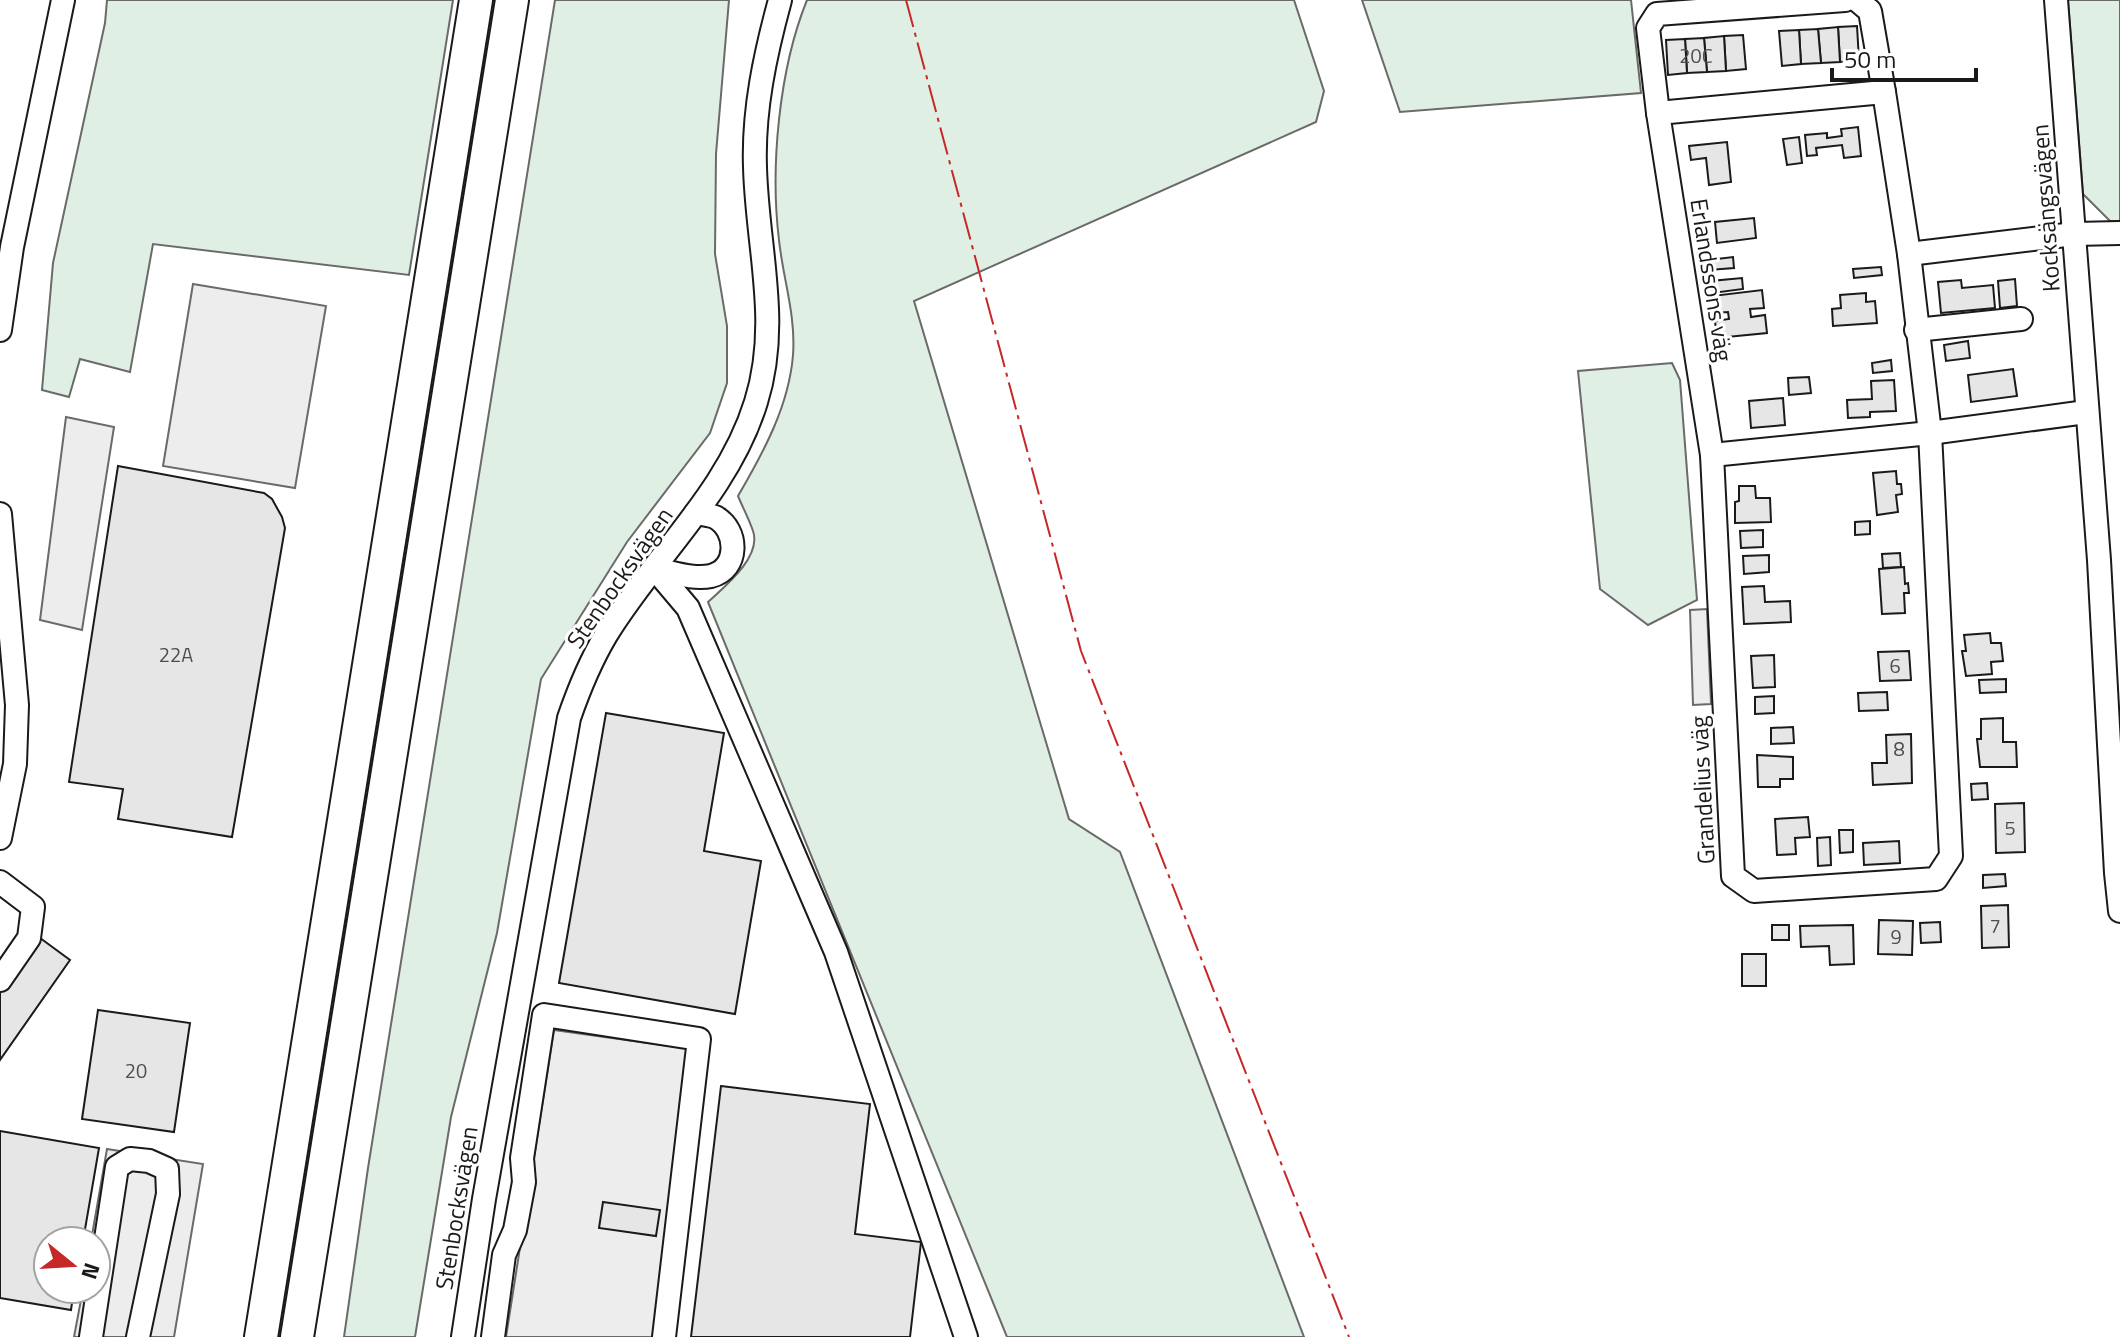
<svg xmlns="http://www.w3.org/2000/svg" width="2120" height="1337" viewBox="0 0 2120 1337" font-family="'Titillium Web',sans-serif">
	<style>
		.green { fill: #e0efe3; stroke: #6a6a6a; stroke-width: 2 }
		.parking { fill: #ededed; stroke: #6a6a6a; stroke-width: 2 }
		.building { fill: #e6e6e6; stroke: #1a1a1a; stroke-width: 2 }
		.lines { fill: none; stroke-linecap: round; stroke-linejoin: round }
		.minor-casing { stroke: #1a1a1a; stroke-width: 26 }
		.highway-casing { stroke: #1a1a1a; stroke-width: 36 }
		.minor { stroke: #fff; stroke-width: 22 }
		.highway { stroke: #fff; stroke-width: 32 }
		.power { stroke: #c62828; stroke-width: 2; stroke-dasharray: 28 6 4 6; stroke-linecap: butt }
		.labels { text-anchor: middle; stroke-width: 6; stroke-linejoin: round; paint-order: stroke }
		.number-label { font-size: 20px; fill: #4d4d4d }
		.street-label { font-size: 24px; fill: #1a1a1a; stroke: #fff }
	</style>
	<rect width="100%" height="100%" fill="#fff"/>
	<!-- green -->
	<g class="green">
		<path d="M107,0H453L409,275L153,244L130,372L80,359L69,397L42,390L53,263L105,23Z"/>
		<path d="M555,0H729L716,154L715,254L727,326V383L710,433L627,542L541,679L497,933L451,1117L415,1337H344L368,1168Z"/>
		<path d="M807,0H1294L1324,91L1316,122L914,301L1069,819L1120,852L1304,1337H1007L708,602C724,587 762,557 753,531C749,519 743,508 738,496C763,453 789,406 793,355C796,315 783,279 779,240C770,167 779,69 807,0Z"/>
		<path d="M1362,0H1631L1641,93L1400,112Z"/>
		<path d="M2068,0H2120V221H2110L2083,194Z"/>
		<path d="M1672,363L1680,380L1697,600L1648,625L1600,589L1578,371Z"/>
	</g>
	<!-- parking -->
	<g class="parking">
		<path d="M193,284L326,306L295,488L163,466Z"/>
		<path d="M66,417L114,427L82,630L40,620Z"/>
		<path d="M1707,609L1711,704L1693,705L1690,610Z"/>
		<path d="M554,1030L691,1049L657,1337H506Z"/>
		<path d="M107,1149L203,1164L174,1337H74L83,1289H96V1241H91Z"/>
	</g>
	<!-- building -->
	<g class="building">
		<path d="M1857,26L1859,60L1840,62L1838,27Z"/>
		<path d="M1838,27L1840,62L1821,63L1818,29Z"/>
		<path d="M1818,29L1821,63L1801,64L1799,30Z"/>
		<path d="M1799,30L1801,64L1782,66L1779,31Z"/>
		<path d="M1743,35L1746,69L1726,71L1724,36Z"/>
		<path d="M1724,36L1726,71L1707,72L1704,38Z"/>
		<path d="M1704,38L1707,72L1687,73L1685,39Z"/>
		<path d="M1685,39L1687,73L1668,75L1666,40Z"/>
		<path d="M1858,127L1861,156L1844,158L1842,145L1816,148L1817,155L1807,156L1805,135L1827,133V138L1842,136L1841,129Z"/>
		<path d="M1799,137L1802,163L1787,165L1783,139Z"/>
		<path d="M1727,142L1731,182L1709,185L1706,158L1691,160L1689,146Z"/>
		<path d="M1754,218L1756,238L1717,243L1715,222Z"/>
		<path d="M1733,257L1734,268L1709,270V260Z"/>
		<path d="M1881,267L1882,275L1854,278L1853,269Z"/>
		<path d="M1742,278L1743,289L1713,293L1711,281Z"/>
		<path d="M2015,279L2017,306L2000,308L1998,281Z"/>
		<path d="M1961,280L1962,288L1993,285L1995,308L1941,313L1938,282Z"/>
		<path d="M1762,290L1764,308L1750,309L1751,317L1765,315L1767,333L1717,338L1715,321L1729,319L1728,312L1714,313L1712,296Z"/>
		<path d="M1866,293V302L1875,301L1877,323L1833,326L1832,309L1841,308L1840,295Z"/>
		<path d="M1968,341L1970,358L1946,361L1944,345Z"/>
		<path d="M1891,360L1892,371L1873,373L1872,363Z"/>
		<path d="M2013,369L2017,396L1971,402L1968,375Z"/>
		<path d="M1809,377L1811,393L1789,395L1788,378Z"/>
		<path d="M1894,380L1896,411L1870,412V417L1848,418L1847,400L1872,399L1871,381Z"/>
		<path d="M1783,398L1785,425L1751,428L1749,401Z"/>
		<path d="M118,466L264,493L272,499L282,517L285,528L232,837L118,819L123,789L69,782Z"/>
		<path d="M1896,471L1897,484H1901L1902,494L1896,495L1898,512L1877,515L1873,473Z"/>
		<path d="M1739,486H1755L1756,498H1770L1771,522L1735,523V502L1739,501Z"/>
		<path d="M1870,521V534L1855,535V522Z"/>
		<path d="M1763,530V547L1741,548L1740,531Z"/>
		<path d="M1900,553L1901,567L1883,568L1882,554Z"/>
		<path d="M1769,555V572L1744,574L1743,556Z"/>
		<path d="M1904,567L1905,584L1908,583L1909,593H1904L1905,613L1882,614L1879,569Z"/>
		<path d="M1764,586L1765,602L1790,601L1791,622L1744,624L1742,587Z"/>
		<path d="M1990,633L1991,643H2001L2003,661L1991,662L1992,674L1966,676L1962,651H1966L1964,635Z"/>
		<path d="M1909,651L1911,680L1880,681L1878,652Z"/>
		<path d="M1774,655L1775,687L1753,688L1751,656Z"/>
		<path d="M2006,679V692L1980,693L1979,680Z"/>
		<path d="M1887,692L1888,710L1859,711L1858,693Z"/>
		<path d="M1774,696V713L1755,714V697Z"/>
		<path d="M606,713L724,733L704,851L761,861L735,1014L559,983Z"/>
		<path d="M2003,718V742H2016L2017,767H1980L1977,739H1981V719Z"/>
		<path d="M1793,727L1794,743L1771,744V728Z"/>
		<path d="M1911,734L1912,783L1873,785L1872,763H1887L1886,735Z"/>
		<path d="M1757,755L1793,757V779H1780V787H1758Z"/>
		<path d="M1987,783L1988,799L1972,800L1971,784Z"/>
		<path d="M2024,803L2025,852L1996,853L1995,804Z"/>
		<path d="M1808,817L1810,837L1795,838L1796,854L1777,855L1775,819Z"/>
		<path d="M1839,830H1853V852L1840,853Z"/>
		<path d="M1830,837L1831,865L1818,866L1817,838Z"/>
		<path d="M1899,841L1900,863L1864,865L1863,843Z"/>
		<path d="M2005,874L2006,886L1983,888V875Z"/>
		<path d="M2008,905L2009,947L1982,948L1981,906Z"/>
		<path d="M1879,920L1913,921L1912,955L1878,954Z"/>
		<path d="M1940,922L1941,942L1921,943L1920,923Z"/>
		<rect x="1772" y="925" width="17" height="15"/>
		<path d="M1853,925L1854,964L1830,965L1829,946L1801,947L1800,926Z"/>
		<path d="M36,935L70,960L0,1060V986Z"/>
		<rect x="1742" y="954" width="24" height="32"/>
		<path d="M98,1010L190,1023L174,1132L82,1119Z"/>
		<path d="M721,1086L870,1104L855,1234L921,1242L910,1337H691Z"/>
		<path d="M0,1131L99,1148L83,1241H48V1289H74L71,1310L0,1298Z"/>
		<path d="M603,1202L660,1210L656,1236L599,1228Z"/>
	</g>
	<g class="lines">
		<defs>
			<g id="minor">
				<path d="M1857,0L1870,11L1884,92"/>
				<path d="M2056,0L2099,560L2116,873L2120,911"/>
				<path d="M1884,92L1909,254L1930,433L1951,856L1936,879L1754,891L1733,876L1712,455L1658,113Z"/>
				<path d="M1658,113L1648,28L1657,14L1845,0"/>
				<path d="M1909,254L2074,234L2120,233"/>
				<path d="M0,330L12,247L63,0"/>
				<path d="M1916,330L2021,319"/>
				<path d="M1712,455L1930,433L2086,412"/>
				<path d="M0,514L17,705L15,764L0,838"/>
				<path d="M655,569L688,608L836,952L966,1337"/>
				<path d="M655,569C672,572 693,580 711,576C739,569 739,530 715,517C710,515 702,514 696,513"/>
				<path d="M0,882L33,907L29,938L0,980"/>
				<path d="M91,1337L117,1167L130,1159L149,1161L167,1169L168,1194L138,1337"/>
				<path d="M463,1337L484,1199L569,718C579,689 590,662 606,635C654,556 728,493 756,402C781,322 757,248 755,167C753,111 765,55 780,0"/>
				<path d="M493,1337L504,1255L515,1230L524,1182L522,1158L544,1015L699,1039L664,1337"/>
			</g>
			<g id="highway">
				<path d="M261,1337L476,0"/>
				<path d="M297,1337L512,0"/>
			</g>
		</defs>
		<!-- minor casing -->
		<use href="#minor" class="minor-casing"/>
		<!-- highway casing -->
		<use href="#highway" class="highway-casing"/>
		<!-- minor -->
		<use href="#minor" class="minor"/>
		<!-- highway -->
		<use href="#highway" class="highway"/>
		<!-- power -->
		<path class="power" d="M906,0L1081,651L1349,1337"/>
	</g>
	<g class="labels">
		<!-- number labels -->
		<g class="number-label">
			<text x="1696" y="63">20C</text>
			<text x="176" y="662">22A</text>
			<text x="1895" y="673">6</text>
			<text x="1899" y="756">8</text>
			<text x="2010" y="835">5</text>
			<text x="1995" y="933">7</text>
			<text x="1896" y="944">9</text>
			<text x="136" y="1078">20</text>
		</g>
		<!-- street labels -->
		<g class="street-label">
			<text transform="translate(2046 208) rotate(-94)" y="8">Kocksängsvägen</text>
			<text transform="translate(1711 280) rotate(81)" y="8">Erlandssons väg</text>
			<text transform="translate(620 578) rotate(-55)" y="8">Stenbocksvägen</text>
			<text transform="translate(1703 790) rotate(-93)" y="8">Grandelius väg</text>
			<text transform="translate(457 1208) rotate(-81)" y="8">Stenbocksvägen</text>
		</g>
	</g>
	<!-- north arrow -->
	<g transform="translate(72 1265) rotate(108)"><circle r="38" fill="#ffffff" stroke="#a3a3a3" stroke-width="2"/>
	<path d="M0-6L14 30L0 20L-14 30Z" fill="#c62828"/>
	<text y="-12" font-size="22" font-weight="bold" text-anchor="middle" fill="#1a1a1a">N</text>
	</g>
	<!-- scale -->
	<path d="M1832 68v12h144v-12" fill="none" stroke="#1a1a1a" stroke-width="4"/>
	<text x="1844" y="68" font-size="24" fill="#1a1a1a" stroke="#ffffff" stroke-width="6" paint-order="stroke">50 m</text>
</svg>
